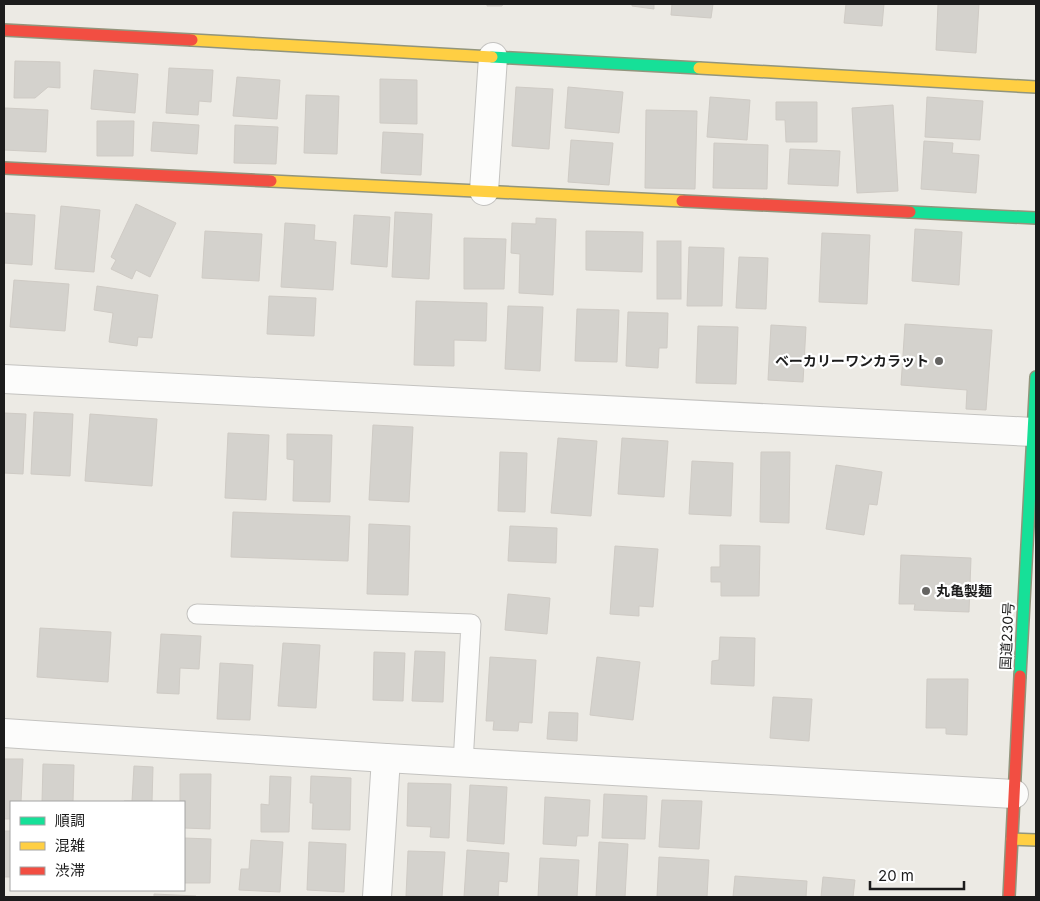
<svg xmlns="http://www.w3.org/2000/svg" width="1040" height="901" viewBox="0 0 1040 901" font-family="Inter,'Noto Sans JP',sans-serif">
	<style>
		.building { fill: #d4d2cd; stroke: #cfcbc5 }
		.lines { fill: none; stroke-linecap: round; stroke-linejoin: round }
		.lane-casing { stroke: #c4c3c0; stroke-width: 21 }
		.street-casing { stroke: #c4c3c0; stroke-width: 30 }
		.fast-casing { stroke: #92957c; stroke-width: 14 }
		.slow-casing { stroke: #92957c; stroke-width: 14 }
		.jam-casing { stroke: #92957c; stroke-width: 14 }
		.lane { stroke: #fcfcfb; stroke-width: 19 }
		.street { stroke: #fcfcfb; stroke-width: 28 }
		.fast { stroke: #16e098; stroke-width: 11 }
		.slow { stroke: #ffcf43; stroke-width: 11 }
		.jam { stroke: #f24e42; stroke-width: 11 }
		.poi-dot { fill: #656462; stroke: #fff; stroke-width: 2 }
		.labels { text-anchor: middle; stroke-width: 4.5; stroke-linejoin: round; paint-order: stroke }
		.poi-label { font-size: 14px; font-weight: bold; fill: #1c1c1c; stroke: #fff; text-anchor: end }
		.street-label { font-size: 14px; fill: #1c1c1c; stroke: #fff }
	</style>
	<rect width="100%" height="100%" fill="#eceae4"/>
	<!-- building -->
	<g class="building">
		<path d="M487,4H503L502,6H487Z"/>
		<path d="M632,4H654V9L632,6Z"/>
		<path d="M672,4H713L711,18L671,15Z"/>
		<path d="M846,4H884L882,26L844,23Z"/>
		<path d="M938,4H979L976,53L936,50Z"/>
		<path d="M15,61L60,62V88L48,87L35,98H14Z"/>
		<path d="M169,68L213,70L211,102L199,101L198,115L166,113Z"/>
		<path d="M94,70L138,74L135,113L91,109Z"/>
		<path d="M237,77L280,80L277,119L233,116Z"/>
		<path d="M380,79L417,80V124L380,123Z"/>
		<path d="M516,87L553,89L549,149L512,146Z"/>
		<path d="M568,87L623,92L619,133L565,128Z"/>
		<path d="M306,95L339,96L337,154L304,153Z"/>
		<path d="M710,97L750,100L747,140L707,137Z"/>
		<path d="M927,97L983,101L980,140L925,137Z"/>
		<path d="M776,102H817V142H786L785,120H776Z"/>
		<path d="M893,105L898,191L857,193L852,108Z"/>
		<path d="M5,108L48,110L46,152L4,150Z"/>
		<path d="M646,110L697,111L695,189L645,188Z"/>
		<path d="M97,121H134L133,156H97Z"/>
		<path d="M153,122L199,125L197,154L151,151Z"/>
		<path d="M235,125L278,127L276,164L234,163Z"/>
		<path d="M383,132L423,134L421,175L381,173Z"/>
		<path d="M571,140L613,143L609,185L568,182Z"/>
		<path d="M924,141L953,143L952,153L979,155L976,193L921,189Z"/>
		<path d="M714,143L768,145L767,189L713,188Z"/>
		<path d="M790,149L840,151L838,186L788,184Z"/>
		<path d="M136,204L176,223L150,277L136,270L132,279L111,269L116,260L111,257Z"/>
		<path d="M61,206L100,210L94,272L55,269Z"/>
		<path d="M395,212L432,214L429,279L392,277Z"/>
		<path d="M4,213L35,215L32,265L4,263Z"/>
		<path d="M354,215L390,217L387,267L351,264Z"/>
		<path d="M536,218L556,219L553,295L519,293L520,254L511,253L512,223L536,224Z"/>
		<path d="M285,223L315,225L314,240L336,242L333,290L281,287Z"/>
		<path d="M915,229L962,232L959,285L912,281Z"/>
		<path d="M205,231L262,234L259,281L202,278Z"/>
		<path d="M586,231L643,232L642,272L586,270Z"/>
		<path d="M822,233L870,235L867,304L819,302Z"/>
		<path d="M464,238L506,239L504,289H464Z"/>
		<rect x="657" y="241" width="24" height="58"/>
		<path d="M689,247L724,248L722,306H687Z"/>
		<path d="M739,257L768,258L766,309L736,308Z"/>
		<path d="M14,280L69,284L65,331L10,327Z"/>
		<path d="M97,286L158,295L152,338L138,337L137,346L109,342L113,313L94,310Z"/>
		<path d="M269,296L316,298L314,336L267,334Z"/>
		<path d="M416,301L487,303L486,341L454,340V366L414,365Z"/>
		<path d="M508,306L543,307L540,371L505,369Z"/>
		<path d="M577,309L619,310L617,362L575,361Z"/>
		<path d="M628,312L668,313L667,348H659L658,368L626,366Z"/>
		<path d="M905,324L992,330L986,410L966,409L967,390L901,385Z"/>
		<path d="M771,325L806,327L803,382L768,380Z"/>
		<path d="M698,326L738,327L736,384L696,383Z"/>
		<path d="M34,412L73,414L70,476L31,474Z"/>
		<path d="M4,413L26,414L23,474L4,473Z"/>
		<path d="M90,414L157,419L152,486L85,481Z"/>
		<path d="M373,425L413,427L409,502L369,500Z"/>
		<path d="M228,433L269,435L266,500L225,498Z"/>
		<path d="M287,434L332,435L330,502L293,501L294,460L287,459Z"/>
		<path d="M558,438L597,441L591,516L551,513Z"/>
		<path d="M622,438L668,441L664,497L618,494Z"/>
		<path d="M500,452L527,453L525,512L498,511Z"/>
		<path d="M761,452H790L789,523L760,522Z"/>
		<path d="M692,461L733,463L731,516L689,514Z"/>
		<path d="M836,465L882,472L877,505L869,504L864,535L826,529Z"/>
		<path d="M233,512L350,516L348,561L231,557Z"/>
		<path d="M369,524L410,526L408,595L367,594Z"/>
		<path d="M510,526L557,528L556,563L508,561Z"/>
		<path d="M720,545L760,546L759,596H721V582H711V567H720Z"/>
		<path d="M615,546L658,549L653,607L639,606V616L610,614Z"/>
		<path d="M901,555L971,558L969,612L914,610L915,604H899Z"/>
		<path d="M508,594L550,598L547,634L505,630Z"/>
		<path d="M40,628L111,632L108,682L37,677Z"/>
		<path d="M161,634L201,636L199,669L180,668L179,694L157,693Z"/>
		<path d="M720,637L755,638L754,686L711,684L712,661L719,660Z"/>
		<path d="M283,643L320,645L316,708L278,706Z"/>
		<path d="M415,651L445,652L443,702L412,701Z"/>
		<path d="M374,652L405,653L403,701L373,700Z"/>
		<path d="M490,657L536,660L532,723L519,722L518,731L493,730L494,721H486Z"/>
		<path d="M597,657L640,662L633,720L590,715Z"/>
		<path d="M220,663L253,665L250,720L217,719Z"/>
		<path d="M927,679H968L967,735L946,734V728H926Z"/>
		<path d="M773,697L812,699L809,741L770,738Z"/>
		<path d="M549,712L578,713L577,741L547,739Z"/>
		<path d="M4,759H23L21,802H11V819H4Z"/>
		<path d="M43,764L74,765L73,802H42Z"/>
		<path d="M134,766L153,767L152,802H124V801H132Z"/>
		<path d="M180,774H211L210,829L184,828V802H180Z"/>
		<path d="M270,776L291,777L289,832H261V804L269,805Z"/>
		<path d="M311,776L351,778L350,830L312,829L313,803H310Z"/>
		<path d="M408,783L451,784L449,838L430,837L431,827L407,826Z"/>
		<path d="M470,785L507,787L504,844L467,841Z"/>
		<path d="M604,794L647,796L645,839L602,838Z"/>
		<path d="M545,797L590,800L588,836H577L576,846L543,844Z"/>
		<path d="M662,800L702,801L699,849L659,847Z"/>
		<rect x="4" y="831" width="7" height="46"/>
		<path d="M184,838L211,839L210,883H184Z"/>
		<path d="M251,840L283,842L280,892L239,890L241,869H249Z"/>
		<path d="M309,842L346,844L344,892L307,890Z"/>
		<path d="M599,842L628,844L625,897H596Z"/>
		<path d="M467,850L509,853L507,882L499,881L498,897H464Z"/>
		<path d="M408,851L445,852L442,897L406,896Z"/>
		<path d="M659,857L709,860L707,897H657Z"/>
		<path d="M540,858L579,860L577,897H538Z"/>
		<path d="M735,876L807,881L806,897H733Z"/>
		<path d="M823,877L855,880L853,897H821Z"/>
		<path d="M154,894L196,896V897H154Z"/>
	</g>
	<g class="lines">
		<defs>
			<path id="lane" d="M197,614L471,624L463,763"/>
			<g id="street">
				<path d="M484,191L493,57"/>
				<path d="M4,379L1033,432"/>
				<path d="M4,733L386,758L1014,794"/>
				<path d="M377,897L386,758"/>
			</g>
			<g id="fast">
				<path d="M492,57L699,68"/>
				<path d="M910,212L1036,218"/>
				<path d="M1020,676L1036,377"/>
			</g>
			<g id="slow">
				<path d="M192,40L492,57"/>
				<path d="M699,68L1036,87"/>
				<path d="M271,181L682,201"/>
				<path d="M1012,839L1036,840"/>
			</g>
			<g id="jam">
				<path d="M4,30L192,40"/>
				<path d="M4,168L271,181"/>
				<path d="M682,201L910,212"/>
				<path d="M1009,897L1020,676"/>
			</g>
		</defs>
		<!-- lane casing -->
		<use href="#lane" class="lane-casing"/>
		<!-- street casing -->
		<use href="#street" class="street-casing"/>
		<!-- fast casing -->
		<use href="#fast" class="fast-casing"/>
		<!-- slow casing -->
		<use href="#slow" class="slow-casing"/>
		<!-- jam casing -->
		<use href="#jam" class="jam-casing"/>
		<!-- lane -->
		<use href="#lane" class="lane"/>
		<!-- street -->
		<use href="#street" class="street"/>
		<!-- fast -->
		<use href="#fast" class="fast"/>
		<!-- slow -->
		<use href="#slow" class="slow"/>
		<!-- jam -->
		<use href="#jam" class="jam"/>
	</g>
	<!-- markers -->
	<g class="poi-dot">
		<circle cx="939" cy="361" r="5"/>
		<circle cx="926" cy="591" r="5"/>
	</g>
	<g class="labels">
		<!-- poi labels -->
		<g class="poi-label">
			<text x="929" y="366">ベーカリーワンカラット</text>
			<text x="936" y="596" text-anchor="start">丸亀製麺</text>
		</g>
		<!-- street labels -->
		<g class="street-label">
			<text transform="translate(1007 636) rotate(-87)" y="5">国道230号</text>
		</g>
	</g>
	<!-- border -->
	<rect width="1040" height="901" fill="none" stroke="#1c1c1c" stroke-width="10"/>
	<!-- legend -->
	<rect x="10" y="801" width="175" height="90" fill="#ffffff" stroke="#a4a4a4"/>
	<rect x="20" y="817" width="25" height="8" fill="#16e098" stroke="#a4a4a4"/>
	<text x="55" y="826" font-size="15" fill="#1c1c1c">順調</text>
	<rect x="20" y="842" width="25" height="8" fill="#ffcf43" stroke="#a4a4a4"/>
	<text x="55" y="851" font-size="15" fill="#1c1c1c">混雑</text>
	<rect x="20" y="867" width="25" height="8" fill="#f24e42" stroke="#a4a4a4"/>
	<text x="55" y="876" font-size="15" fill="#1c1c1c">渋滞</text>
	<!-- scale -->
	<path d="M870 881v8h94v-8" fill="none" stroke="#1c1c1c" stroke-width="2.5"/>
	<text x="878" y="881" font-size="15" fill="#1c1c1c" stroke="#ffffff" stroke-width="4" paint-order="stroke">20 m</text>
</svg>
